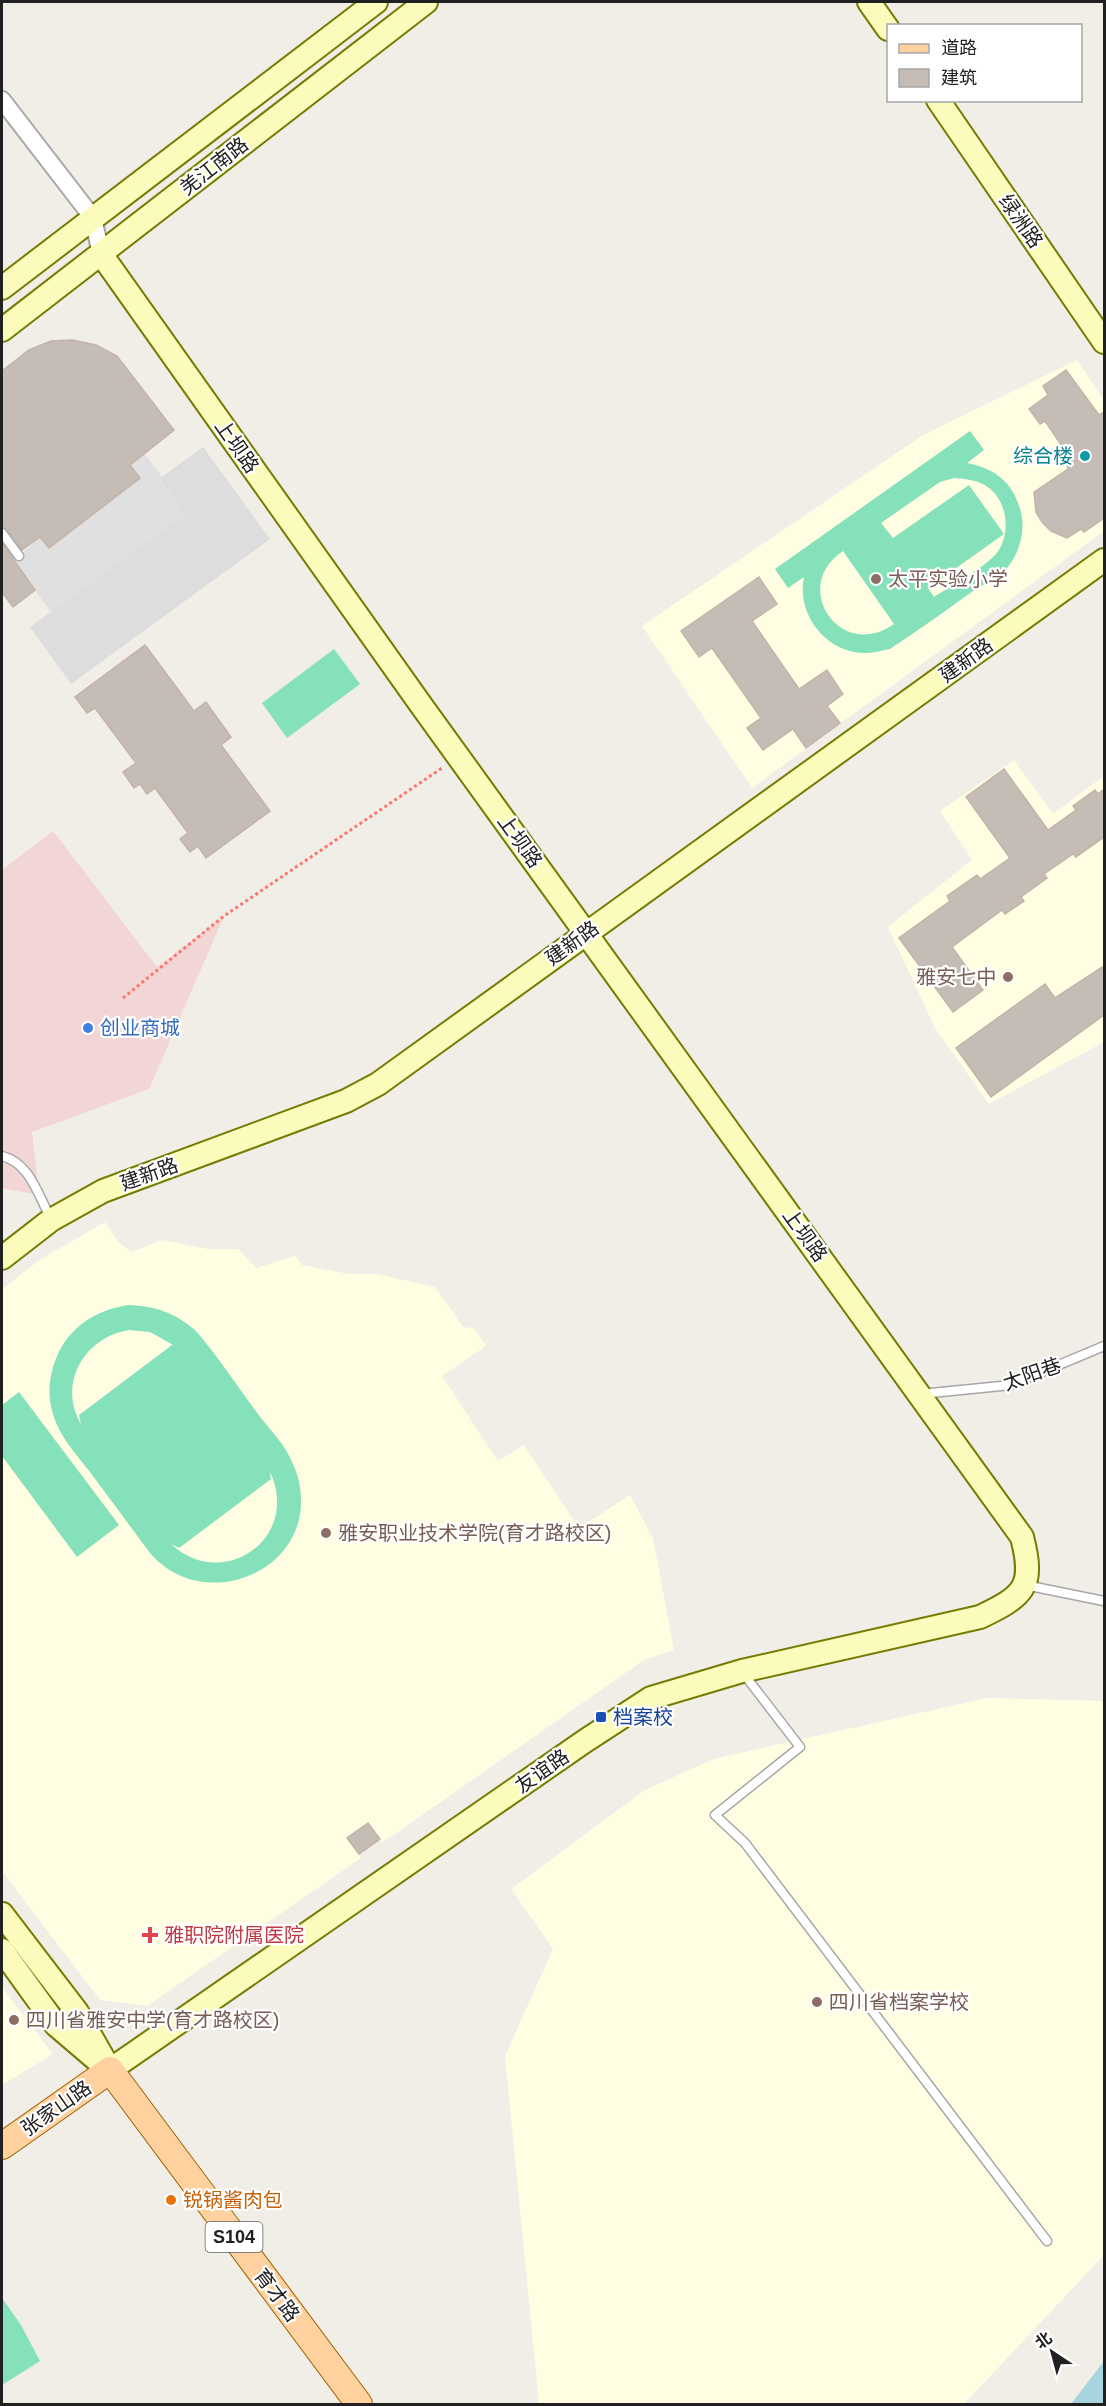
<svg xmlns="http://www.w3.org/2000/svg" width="1106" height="2406" viewBox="0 0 1106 2406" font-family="Helvetica,'Noto Sans SC',sans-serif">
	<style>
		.residential { fill: #dedddd }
		.commercial { fill: #f2d6d6 }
		.education { fill: #fffee2 }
		.pitch { fill: #84e1b9; fill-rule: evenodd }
		.parking { fill: #e0e0e0 }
		.water { fill: #a7d5df }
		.building { fill: #c6bcb6; stroke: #c3b3a9; stroke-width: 1.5 }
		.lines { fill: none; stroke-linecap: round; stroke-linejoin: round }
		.lane-casing { stroke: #a7a7a7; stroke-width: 11 }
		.street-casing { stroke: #a7a7a7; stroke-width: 20 }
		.secondary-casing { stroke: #747c03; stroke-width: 26 }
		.primary-casing { stroke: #9d6200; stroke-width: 28 }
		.path { stroke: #fd756c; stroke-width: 3; stroke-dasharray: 3 3; stroke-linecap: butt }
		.lane { stroke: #fff; stroke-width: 8 }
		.street { stroke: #fff; stroke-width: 16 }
		.secondary { stroke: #fbfbbb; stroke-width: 22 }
		.primary { stroke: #fed19f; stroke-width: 26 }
		.culture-dot { fill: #0f9aa8; stroke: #fff; stroke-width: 2 }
		.education-dot { fill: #8d6e63; stroke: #fff; stroke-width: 2 }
		.shop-dot { fill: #3f7fe0; stroke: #fff; stroke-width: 2 }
		.transit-dot { fill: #1a4fb4; stroke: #fff; stroke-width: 2 }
		.health-dot { fill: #e0444e; stroke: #fff; stroke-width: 2 }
		.food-dot { fill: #e8710a; stroke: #fff; stroke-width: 2 }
		.labels { text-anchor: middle; stroke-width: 4.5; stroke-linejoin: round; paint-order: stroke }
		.shield { fill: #fff; stroke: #636363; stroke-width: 1.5 }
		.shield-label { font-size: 18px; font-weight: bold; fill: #202020 }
		.street-label { font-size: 20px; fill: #202020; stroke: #fff }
		.culture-label { font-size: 20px; fill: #0d838f; stroke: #fff; text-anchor: end }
		.education-label { font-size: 20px; fill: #785e54; stroke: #fff; text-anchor: start }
		.shop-label { font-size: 20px; fill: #366cbe; stroke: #fff; text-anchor: start }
		.transit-label { font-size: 20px; fill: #164399; stroke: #fff; text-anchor: start }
		.health-label { font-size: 20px; fill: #be3a42; stroke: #fff; text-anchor: start }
		.food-label { font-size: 20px; fill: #c56008; stroke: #fff; text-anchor: start }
	</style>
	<rect width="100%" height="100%" fill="#f1ede7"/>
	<!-- residential -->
	<path class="residential" d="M203,447L270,539L71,684L30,627L184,515L159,479Z"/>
	<!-- commercial -->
	<path class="commercial" d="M53,831L157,967L224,916L149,1089L32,1132L39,1195L2,1188V870Z"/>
	<!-- education -->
	<g class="education">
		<path d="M1077,360L1104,400V531L752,788L642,626L923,435Z"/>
		<path d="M1014,760L1053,814L1104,776V1042L989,1104L935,1028L888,927L972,860L940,811Z"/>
		<path d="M105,1222L118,1242L132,1252L162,1240L208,1249H238L256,1268L295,1256L302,1265L349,1274H377L435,1287L464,1328L473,1327L486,1346L442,1376L498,1461L524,1445L579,1528L630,1495L653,1538L674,1650L644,1660L382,1843L368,1823L347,1838L361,1858L147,2006L100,2000L2,1871V1289L41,1259Z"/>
		<path d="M987,1698L1104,1701V2255L964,2404H539L505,2056L553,1949L511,1889L645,1790L713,1759Z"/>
		<path d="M2,1987L53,2054L2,2085Z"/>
	</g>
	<!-- pitch -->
	<g class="pitch">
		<path d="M970,431L984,450L967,463C992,468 1009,479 1018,503C1027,524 1022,550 1007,568C999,577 984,584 973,591C946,611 918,630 890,649C883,650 874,653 867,653C827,654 796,615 804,577L788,588L775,569ZM954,478C966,479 979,480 989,488C1009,503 1011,538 995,555C982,569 951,586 934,597L928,588L1004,534L969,485L893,538L881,523L940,482ZM843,551L894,624C841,662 789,587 843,551Z"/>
		<path d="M334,649L360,684L287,738L262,703Z"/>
		<path d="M129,1305C155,1306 175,1313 195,1330C218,1356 237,1386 258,1414C269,1429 285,1444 292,1462C296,1470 299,1479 300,1488C313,1571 204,1616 150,1553C130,1526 110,1499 90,1472C76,1454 59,1436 53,1414C46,1392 50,1368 61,1348C76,1322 101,1309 129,1305ZM129,1330L150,1332L175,1346L172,1345L79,1415L81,1424C57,1383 85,1337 129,1330ZM270,1472C301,1537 224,1593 171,1544L179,1548L271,1479Z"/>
		<path d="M19,1392L119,1525L77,1557L2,1456V1405Z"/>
		<path d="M2,2298L21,2325L40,2361L2,2385Z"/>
	</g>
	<!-- parking -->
	<path class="parking" d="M144,453L162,477L159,480L184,515L51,612L15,563L19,556L40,537L49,548L139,478L130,465Z"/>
	<!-- water -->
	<path class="water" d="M1104,2361V2404H1071Z"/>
	<!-- building -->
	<g class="building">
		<path d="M72,340L96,345L117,356L174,430L130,465L140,478L49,548L40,537L22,550L7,529L2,527V371L29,350L51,341Z"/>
		<path d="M1066,370L1099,415L1104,412V518L1084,532L1081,529L1067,538L1051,531L1042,522L1036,512L1034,492L1068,469L1064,449L1045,421L1040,424L1029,409L1048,395L1043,386Z"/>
		<path d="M2,543L35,590L13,607L2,592Z"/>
		<path d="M759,577L777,604L752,621L799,689L827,670L843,694L827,706L840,723L806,748L793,729L763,750L747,728L761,718L712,648L699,657L681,631Z"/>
		<path d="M145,645L194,711L206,702L231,737L221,745L270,811L206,858L198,846L190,852L180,839L188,833L155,788L147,794L140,784L134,788L123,772L136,763L95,708L87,713L75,697Z"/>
		<path d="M1004,769L1048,830L1076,810L1073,806L1095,790L1098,794L1104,789V837L1076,857L1073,854L1044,874L1047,878L1021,897L1024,901L1005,914L1002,910L952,947L983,990L953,1012L899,938L950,901L947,896L977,875L980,879L1010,858L966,797Z"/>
		<path d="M1104,966V1015L991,1097L956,1048L1045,984L1055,998Z"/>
		<path d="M368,1823L380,1839L359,1854L347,1838Z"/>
	</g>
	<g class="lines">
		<defs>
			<g id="lane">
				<path d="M2,533L19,556"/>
				<path d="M2,1156C30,1163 38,1195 51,1219"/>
				<path d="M921,1394L1011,1385L1104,1346"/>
				<path d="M1025,1585L1104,1601"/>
				<path d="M743,1673L800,1747L715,1815L745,1843L1047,2241"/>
			</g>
			<path id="street" d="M2,100L93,218L101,254"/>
			<g id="secondary">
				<path d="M869,2L888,29"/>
				<path d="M938,100L1104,342"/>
				<path d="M101,254L421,705L1022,1537C1035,1587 1024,1596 980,1617L742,1671L651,1698L585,1741L110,2070"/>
				<path d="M2,288L376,2"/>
				<path d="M2,330L426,2"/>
				<path d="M2,1258L51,1220L103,1191L346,1101L378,1084L1104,560"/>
				<path d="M2,1914L77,2012L110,2070"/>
				<path d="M2,1950L56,2025L97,2060"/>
			</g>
			<path id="primary" d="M2,2146L110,2070L359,2404"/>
		</defs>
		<!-- lane casing -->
		<use href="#lane" class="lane-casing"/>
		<!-- street casing -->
		<use href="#street" class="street-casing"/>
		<!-- secondary casing -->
		<use href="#secondary" class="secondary-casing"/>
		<!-- primary casing -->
		<use href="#primary" class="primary-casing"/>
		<!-- path -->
		<path class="path" d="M123,998L224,916L442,768"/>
		<!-- lane -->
		<use href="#lane" class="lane"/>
		<!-- street -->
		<use href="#street" class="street"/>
		<!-- secondary -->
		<use href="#secondary" class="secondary"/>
		<!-- primary -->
		<use href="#primary" class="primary"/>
	</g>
	<!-- markers -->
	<circle class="culture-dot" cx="1085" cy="456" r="6"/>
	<g class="education-dot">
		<circle cx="876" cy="579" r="6"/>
		<circle cx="1008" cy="977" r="6"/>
		<circle cx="326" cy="1533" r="6"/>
		<circle cx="817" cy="2002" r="6"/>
		<circle cx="14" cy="2020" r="6"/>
	</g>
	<circle class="shop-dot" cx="88" cy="1028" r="6"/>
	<rect class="transit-dot" x="595" y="1711" width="12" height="12" rx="3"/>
	<path class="health-dot" d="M147 1926h6v6h6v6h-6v6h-6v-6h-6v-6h6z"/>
	<circle class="food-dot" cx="171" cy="2200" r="6"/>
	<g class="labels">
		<!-- shield labels -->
		<rect class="shield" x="205.5" y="2222" width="57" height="30" rx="4.5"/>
		<g class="shield-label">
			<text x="234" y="2243">S104</text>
		</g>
		<!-- street labels -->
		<g class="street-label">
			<text transform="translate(214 166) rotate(-38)" y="7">羌江南路</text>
			<text transform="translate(1021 221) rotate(55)" y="7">绿洲路</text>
			<text transform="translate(237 446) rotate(55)" y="7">上坝路</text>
			<text transform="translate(966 660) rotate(-36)" y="7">建新路</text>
			<text transform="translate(520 841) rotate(54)" y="7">上坝路</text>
			<text transform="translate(572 943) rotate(-36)" y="7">建新路</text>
			<text transform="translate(149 1174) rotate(-20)" y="7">建新路</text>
			<text transform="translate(805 1235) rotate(54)" y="7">上坝路</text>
			<text transform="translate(1032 1374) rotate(-19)" y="7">太阳巷</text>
			<text transform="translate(542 1771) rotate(-35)" y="7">友谊路</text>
			<text transform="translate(56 2108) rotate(-35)" y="7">张家山路</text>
			<text transform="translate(277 2295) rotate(53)" y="7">育才路</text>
		</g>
		<!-- culture labels -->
		<g class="culture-label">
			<text x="1073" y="463">综合楼</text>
		</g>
		<!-- education labels -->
		<g class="education-label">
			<text x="888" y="586">太平实验小学</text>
			<text x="996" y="984" text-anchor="end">雅安七中</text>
			<text x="338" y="1540">雅安职业技术学院(育才路校区)</text>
			<text x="829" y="2009">四川省档案学校</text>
			<text x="26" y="2027">四川省雅安中学(育才路校区)</text>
		</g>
		<!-- shop labels -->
		<g class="shop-label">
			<text x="100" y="1035">创业商城</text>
		</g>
		<!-- transit labels -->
		<g class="transit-label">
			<text x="613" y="1724">档案校</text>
		</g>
		<!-- health labels -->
		<g class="health-label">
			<text x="164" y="1942">雅职院附属医院</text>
		</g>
		<!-- food labels -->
		<g class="food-label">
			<text x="183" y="2207">锐锅酱肉包</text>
		</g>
	</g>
	<!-- border -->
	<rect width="1106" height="2406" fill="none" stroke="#202020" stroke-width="6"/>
	<!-- legend -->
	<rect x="887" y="24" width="195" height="78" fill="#ffffff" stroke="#a6a6a6" stroke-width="1.5"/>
	<rect x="899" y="44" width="30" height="9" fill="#fed19f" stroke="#a6a6a6" stroke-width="1.5"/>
	<text x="941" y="54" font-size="18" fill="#202020">道路</text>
	<rect x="899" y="69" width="30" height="18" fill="#c6bcb6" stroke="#a6a6a6" stroke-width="1.5"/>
	<text x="941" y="84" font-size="18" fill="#202020">建筑</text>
	<!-- north arrow -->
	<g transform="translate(1052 2352) rotate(324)" stroke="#ffffff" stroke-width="4.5" paint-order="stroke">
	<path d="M0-4.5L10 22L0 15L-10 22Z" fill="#202020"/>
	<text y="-9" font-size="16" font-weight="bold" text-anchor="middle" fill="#202020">北</text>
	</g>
</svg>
